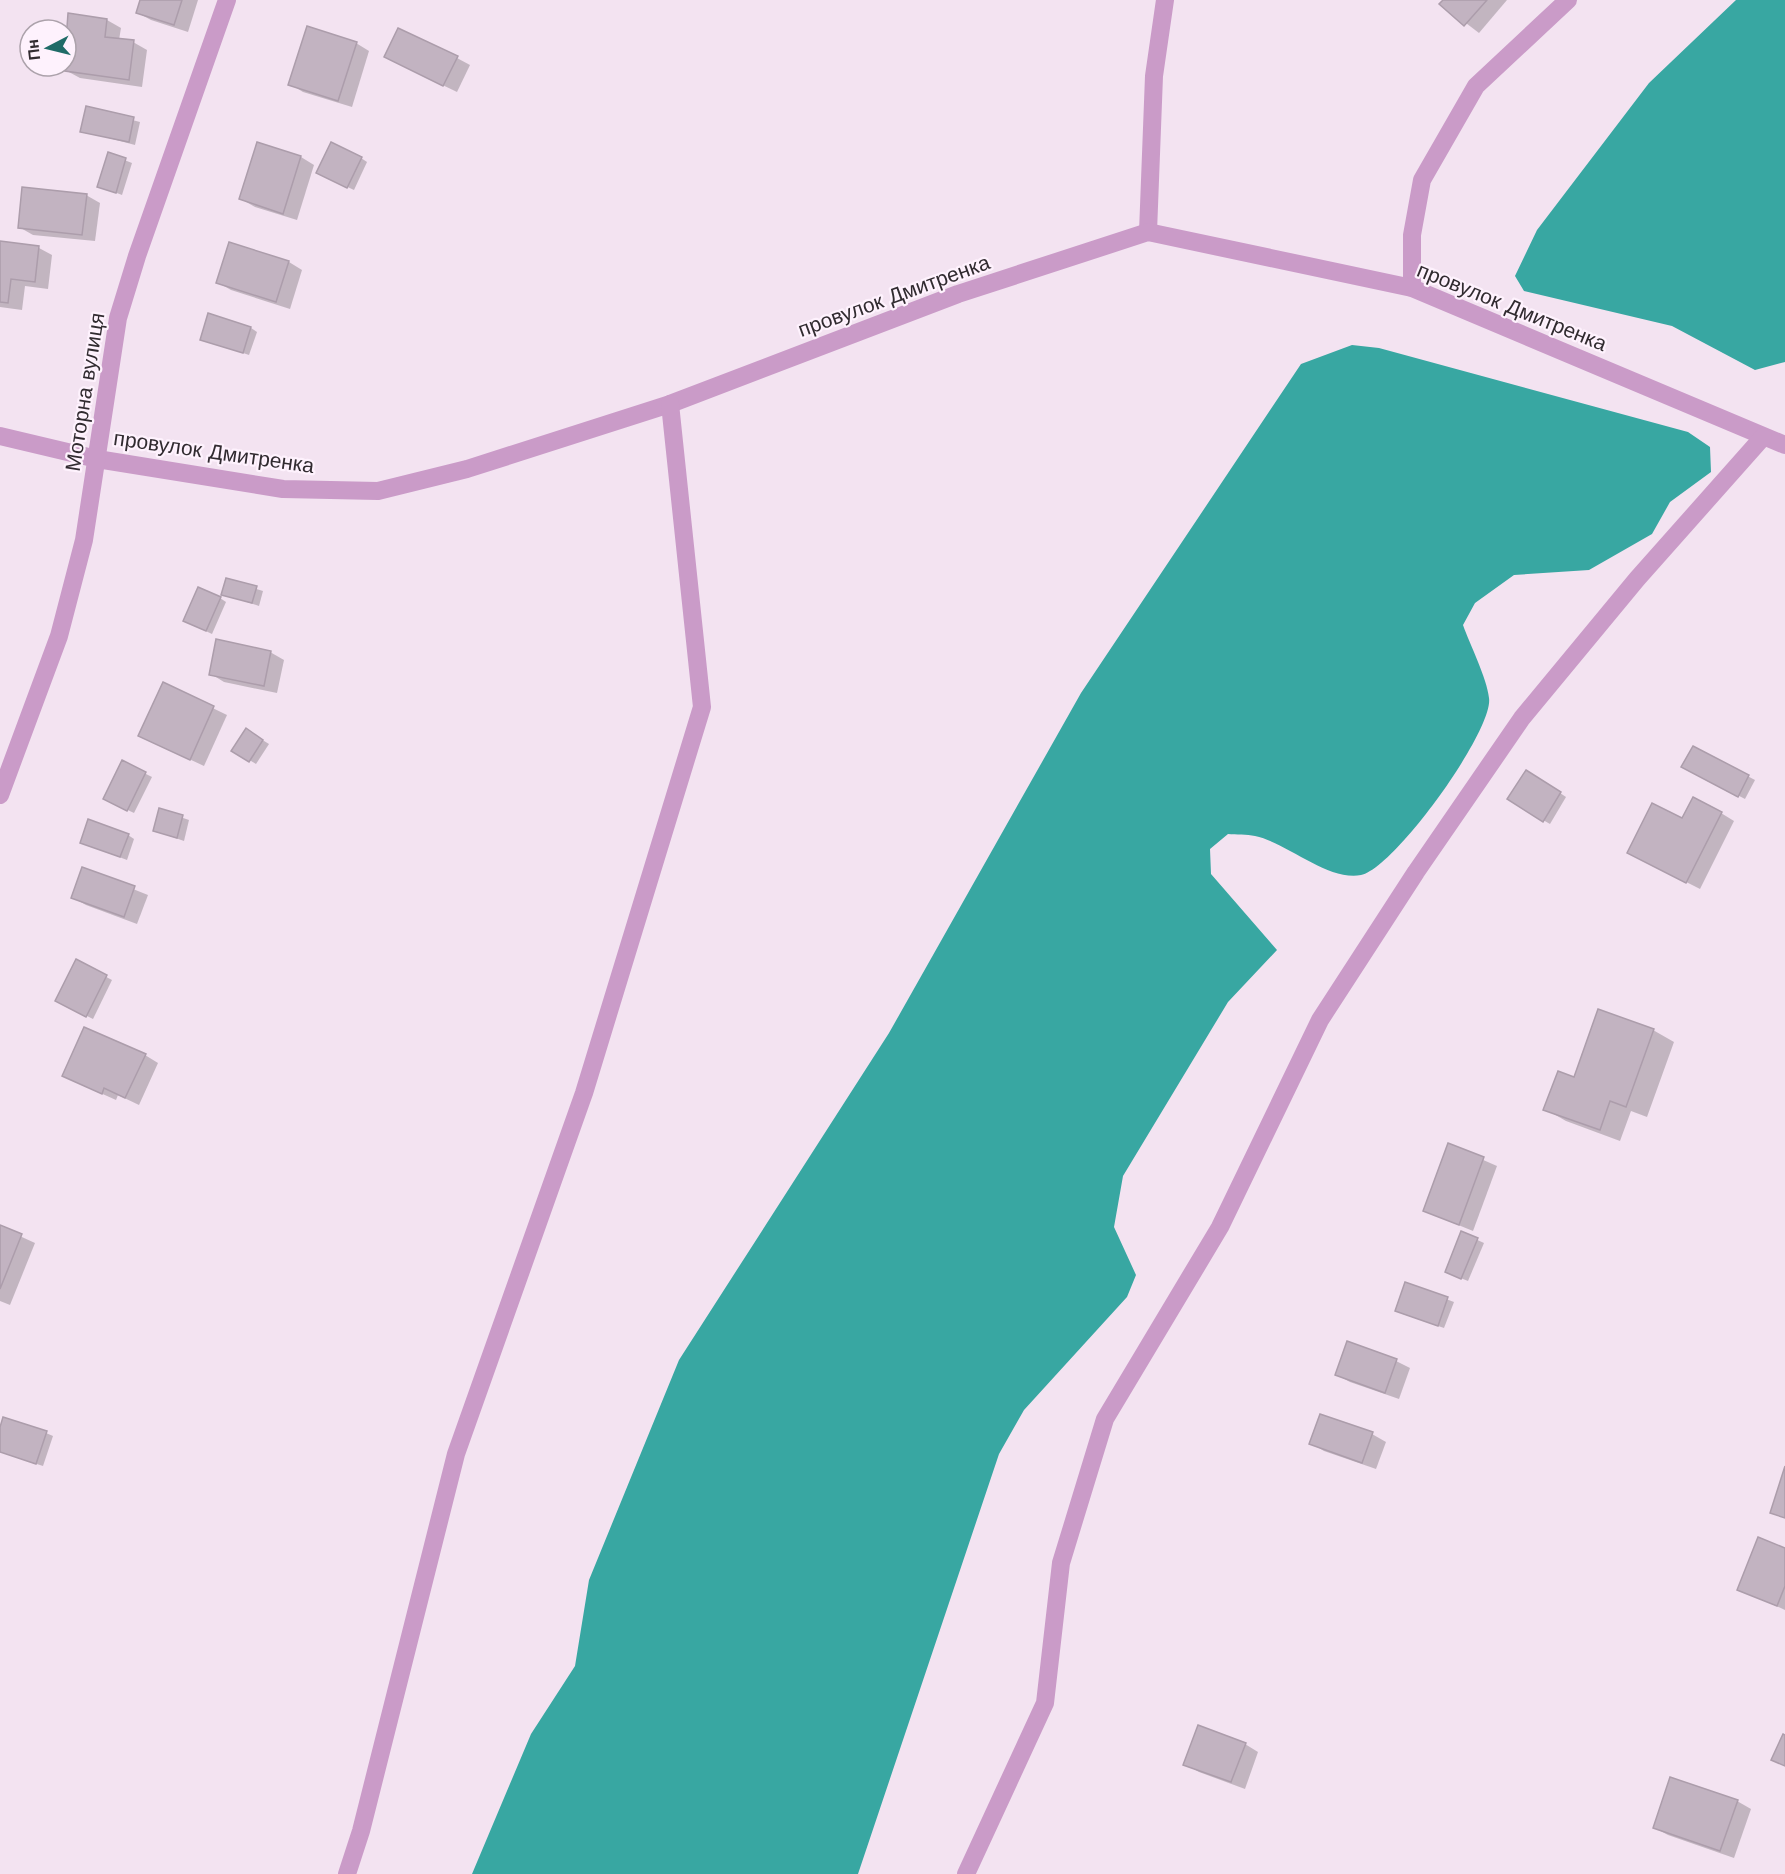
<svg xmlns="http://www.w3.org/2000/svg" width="1785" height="1874" viewBox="0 0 1785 1874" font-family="'Work Sans',sans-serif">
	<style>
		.water { fill: #38a7a2 }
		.shadow { fill: #0003 }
		.building { fill: #c2b3c1; stroke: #ac9dab; stroke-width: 1.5 }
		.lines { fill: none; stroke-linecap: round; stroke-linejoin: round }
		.minor { stroke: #ca9bc8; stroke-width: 18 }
		.labels { text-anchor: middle; stroke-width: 4.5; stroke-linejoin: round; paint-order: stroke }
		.street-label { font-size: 21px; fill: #312b30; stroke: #fef2fd }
	</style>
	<rect width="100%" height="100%" fill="#f3e3f1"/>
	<!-- water -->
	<g class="water">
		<path d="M1736,0H1785V362L1755,370L1672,326L1524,291L1515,276L1537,230L1649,83Z"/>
		<path d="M1352,345L1379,348L1688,432L1710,447L1711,472L1670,502L1652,534L1589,570L1514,575L1475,603L1463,625C1470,645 1487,678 1489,698C1494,730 1394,869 1361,875C1327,881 1288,843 1255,836C1247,834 1236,835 1228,834L1210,849L1211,874L1277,950L1228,1002L1123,1176L1114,1227L1136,1275L1127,1297L1024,1410L999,1454L858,1874H472L531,1734L575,1666L589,1580L679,1360L889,1033L1081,693L1301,364Z"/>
	</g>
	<!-- shadow -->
	<g class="shadow">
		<path d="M141,0H198L188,32L151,20L138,13Z"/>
		<path d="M1445,0H1507L1479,33L1441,4Z"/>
		<path d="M70,15L107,20L121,28L119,40L133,42L147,50L142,87L80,78L67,71L71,43L66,40Z"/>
		<path d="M356,43L369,51L352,107L303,92L290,84Z"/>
		<path d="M457,58L470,65L457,92L399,64Z"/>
		<path d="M87,108L140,122L135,145L82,131Z"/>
		<path d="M258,144L301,157L314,165L297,220L255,207L241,199Z"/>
		<path d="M109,154L132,163L122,195L99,186Z"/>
		<path d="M361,158L367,162L354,190L324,176Z"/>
		<path d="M86,195L100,203L95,241L33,235L19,227Z"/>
		<path d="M230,244L289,262L302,270L290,309L231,290L217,282Z"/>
		<path d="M39,248L52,255L48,289L25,286L22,310L0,307V250Z"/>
		<path d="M251,328L257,332L249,355L202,339Z"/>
		<path d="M227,580L263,591L259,606L223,594Z"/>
		<path d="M220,598L226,602L212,634L191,624Z"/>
		<path d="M270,652L284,660L277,693L224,682L211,674Z"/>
		<path d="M163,684L227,715L204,766L140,736Z"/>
		<path d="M246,730L269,744L256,764L233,750Z"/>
		<path d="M1694,748L1755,780L1745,799L1683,767Z"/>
		<path d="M122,762L152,777L134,813L111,802Z"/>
		<path d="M1533,775L1566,797L1550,824L1543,820Z"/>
		<path d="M160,810L189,820L184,841L155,831Z"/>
		<path d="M1721,813L1734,821L1700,889L1643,860L1683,820Z"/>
		<path d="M128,835L134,839L127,860L88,845Z"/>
		<path d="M83,869L148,895L137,924L86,905L72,897Z"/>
		<path d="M76,961L112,980L93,1019L63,1004Z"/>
		<path d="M1653,1030L1674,1042L1647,1117L1631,1111L1620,1141L1566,1121L1545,1109L1575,1078Z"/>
		<path d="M145,1055L158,1063L139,1105L118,1095L116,1100L78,1083Z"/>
		<path d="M1449,1145L1497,1166L1473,1231L1424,1211Z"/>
		<path d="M0,1227L35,1243L10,1305L0,1301Z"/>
		<path d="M1462,1233L1484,1243L1468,1281L1453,1275Z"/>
		<path d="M1406,1284L1454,1302L1444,1328L1403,1314Z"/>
		<path d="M1348,1343L1396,1361L1410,1368L1399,1399L1350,1382L1337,1375Z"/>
		<path d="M0,1432L46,1433L53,1436L43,1466L0,1452Z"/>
		<path d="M1372,1434L1386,1442L1376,1469L1324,1451L1311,1443Z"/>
		<path d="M1785,1549V1610L1739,1589Z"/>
		<path d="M1245,1744L1258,1752L1245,1789L1199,1772L1185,1764Z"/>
		<path d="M1737,1801L1751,1809L1734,1858L1668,1835L1655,1828Z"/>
	</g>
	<!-- building -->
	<g class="building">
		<path d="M140,0H182L174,25L136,13Z"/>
		<path d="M1443,0H1487L1464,26L1439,4Z"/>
		<path d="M68,13L107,19L105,37L134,40L129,80L65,71L69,41H66Z"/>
		<path d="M307,26L357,42L338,101L288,85Z"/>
		<path d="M398,28L458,56L443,86L384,57Z"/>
		<path d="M86,106L134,117L129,142L80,132Z"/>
		<path d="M257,142L301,156L283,214L239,199Z"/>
		<path d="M331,142L362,157L347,188L316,173Z"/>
		<path d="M108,152L126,158L116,193L97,187Z"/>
		<path d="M22,187L87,194L82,235L18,228Z"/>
		<path d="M0,241L39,246L35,282L11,279L8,303L0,302Z"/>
		<path d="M229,242L289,261L276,302L216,283Z"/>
		<path d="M208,313L251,327L243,353L200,340Z"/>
		<path d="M226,578L257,586L252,603L221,595Z"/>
		<path d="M198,587L221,597L206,631L183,621Z"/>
		<path d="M216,639L271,651L264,686L209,675Z"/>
		<path d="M163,682L214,706L190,760L138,736Z"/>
		<path d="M246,728L263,740L249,762L231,751Z"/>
		<path d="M1693,746L1749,775L1738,797L1681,767Z"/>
		<path d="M122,760L146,772L127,811L103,799Z"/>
		<path d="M1526,770L1561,792L1543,822L1507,799Z"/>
		<path d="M1693,797L1722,812L1686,883L1627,853L1652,803L1682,818Z"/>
		<path d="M159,808L183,815L177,838L153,831Z"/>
		<path d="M88,819L129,834L120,857L80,843Z"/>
		<path d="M82,867L135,886L124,917L71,898Z"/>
		<path d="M76,959L107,975L86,1017L55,1001Z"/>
		<path d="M1598,1009L1654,1029L1626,1107L1610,1101L1600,1130L1543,1110L1558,1071L1574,1077Z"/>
		<path d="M84,1027L146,1054L125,1098L104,1088L102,1094L62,1076Z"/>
		<path d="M1448,1143L1484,1157L1459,1225L1423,1211Z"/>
		<path d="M0,1225L22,1234L0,1289Z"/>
		<path d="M1461,1231L1478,1238L1461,1279L1445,1272Z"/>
		<path d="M1405,1282L1448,1297L1438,1326L1395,1311Z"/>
		<path d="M1347,1341L1397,1359L1385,1393L1335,1375Z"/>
		<path d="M1320,1414L1373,1432L1362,1463L1309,1444Z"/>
		<path d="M3,1417L47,1431L36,1464L0,1452V1427Z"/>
		<path d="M1785,1466V1518L1770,1513Z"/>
		<path d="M1758,1537L1785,1548V1586L1777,1606L1737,1590Z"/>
		<path d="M1198,1725L1246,1743L1231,1782L1183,1765Z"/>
		<path d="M1783,1734L1785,1735V1766L1771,1760Z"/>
		<path d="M1670,1777L1738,1800L1720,1851L1653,1828Z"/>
	</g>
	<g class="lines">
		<!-- minor -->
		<g class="minor">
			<path d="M1148,232L1154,76L1165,0"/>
			<path d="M1412,288V235L1422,180L1476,86L1568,0"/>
			<path d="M0,436L97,459L283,489L378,491L467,469L670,404L958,294L1148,232L1412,288L1785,445"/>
			<path d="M0,795L59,636L84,540L118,318L137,256L227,0"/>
			<path d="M347,1874L361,1831L456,1454L584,1093L702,707L670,404"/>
			<path d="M966,1874L1045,1703L1061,1563L1105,1419L1220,1227L1320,1020L1416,872L1522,718L1637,579L1763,437"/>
		</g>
	</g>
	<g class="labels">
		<!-- street labels -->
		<g class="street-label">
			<text transform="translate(894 296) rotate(-20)" y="7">провулок Дмитренка</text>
			<text transform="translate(1512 307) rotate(22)" y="7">провулок Дмитренка</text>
			<text transform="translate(85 392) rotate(-81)" y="7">Моторна вулиця</text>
			<text transform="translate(214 452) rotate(8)" y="7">провулок Дмитренка</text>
		</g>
	</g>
	<!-- north arrow -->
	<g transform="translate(48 48) rotate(263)"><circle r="28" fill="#fef2fd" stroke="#aca2ab" stroke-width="1.5"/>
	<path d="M0-4.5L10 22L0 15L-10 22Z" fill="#1f6b67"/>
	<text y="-9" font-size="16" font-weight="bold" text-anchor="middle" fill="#312b30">Пн</text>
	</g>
</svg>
